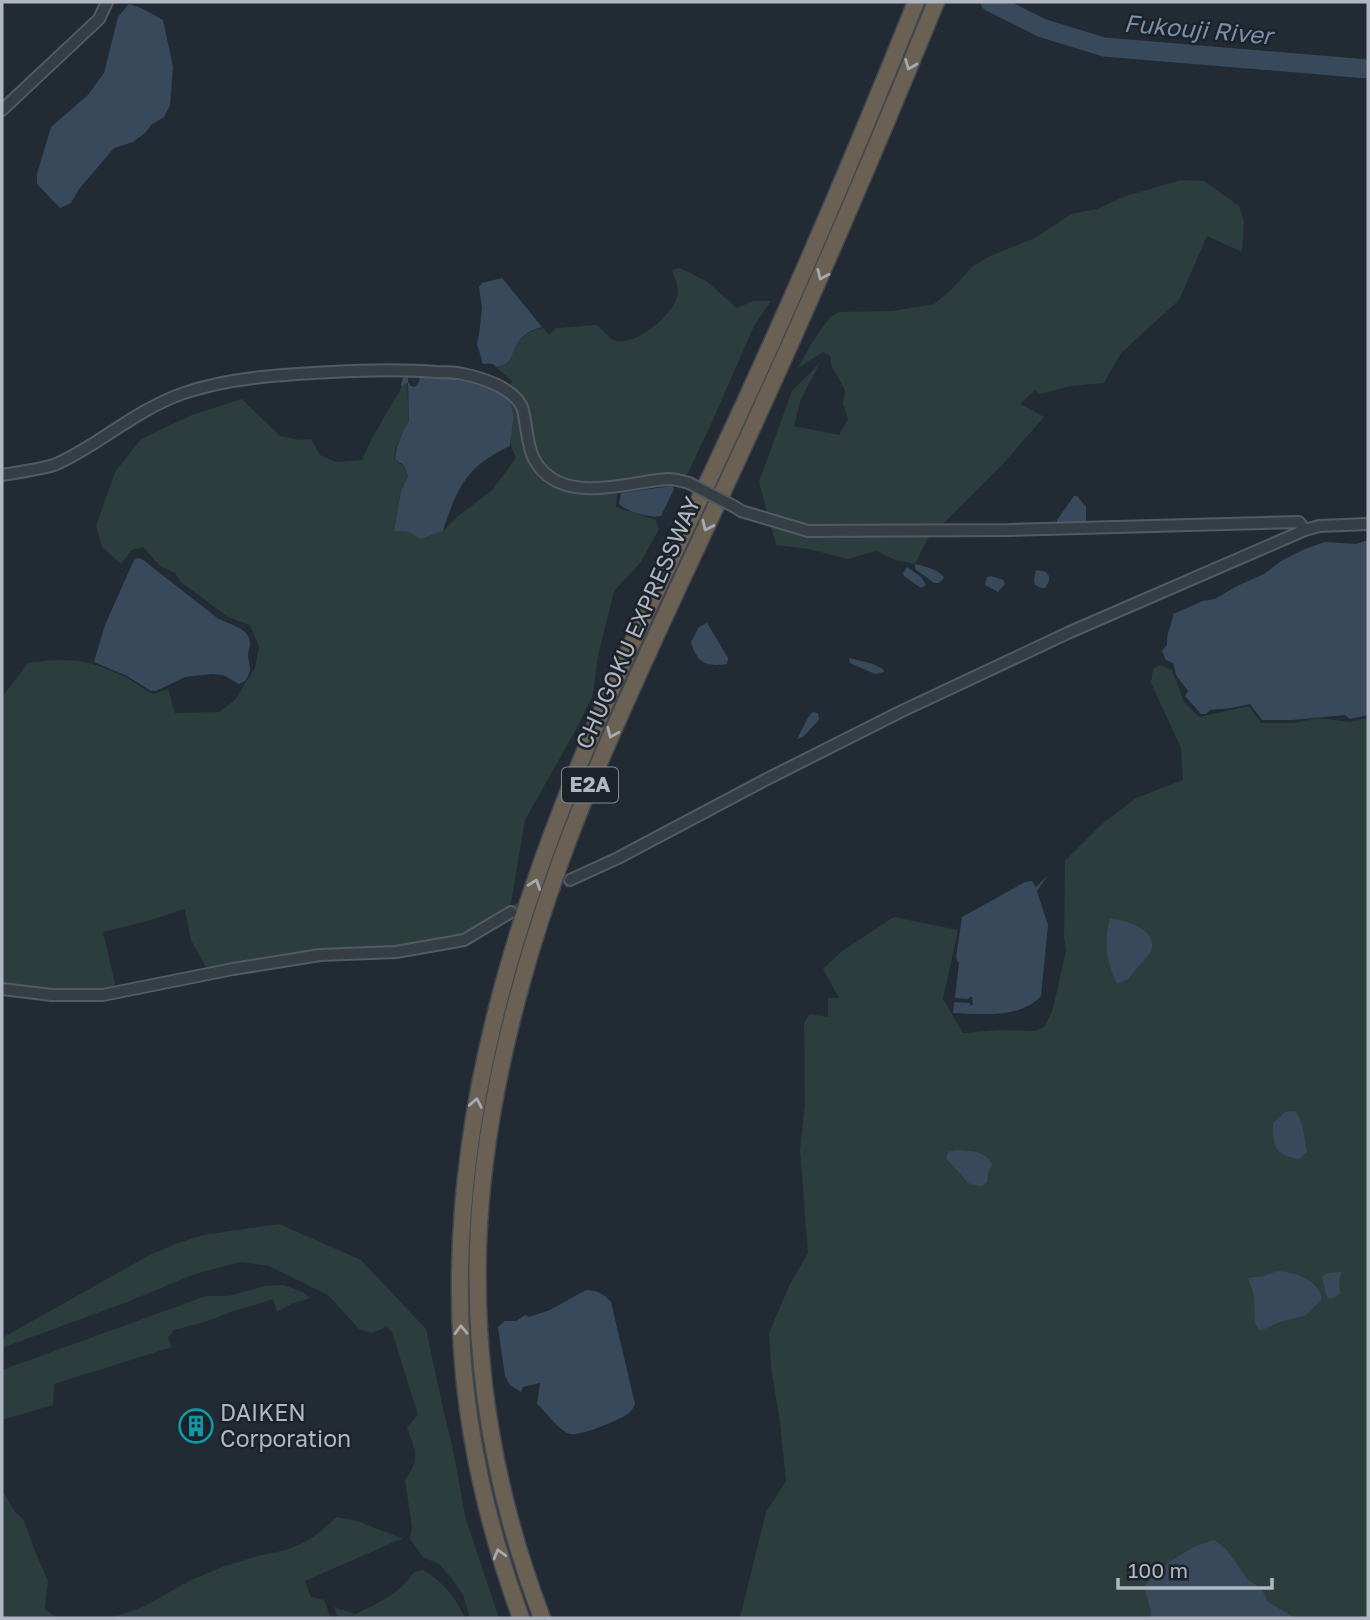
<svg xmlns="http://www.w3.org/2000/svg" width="1370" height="1620" viewBox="0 0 1370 1620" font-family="'Golos Text',sans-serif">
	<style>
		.green { fill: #2b3d3c }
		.water { fill: #39495c }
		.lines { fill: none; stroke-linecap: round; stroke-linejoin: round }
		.river { stroke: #39495c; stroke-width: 19 }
		.minor-tunnel { stroke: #374049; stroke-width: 10; stroke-dasharray: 10 5; stroke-linecap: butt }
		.minor-casing { stroke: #535a63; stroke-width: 14 }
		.highway-casing { stroke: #404750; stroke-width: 19 }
		.minor { stroke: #353d45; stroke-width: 10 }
		.highway { stroke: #6a6053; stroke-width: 16 }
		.minor-bridge-casing { stroke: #535a63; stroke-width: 14; stroke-linecap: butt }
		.minor-bridge { stroke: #353d45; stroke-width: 10 }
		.oneway { stroke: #a6aab1 }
		.labels { text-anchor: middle; stroke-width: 5; stroke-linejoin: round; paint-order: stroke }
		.shield { fill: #1b222a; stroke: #838a94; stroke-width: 2 }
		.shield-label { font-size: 21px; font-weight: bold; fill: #b0b7c2 }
		.street-label { font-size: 23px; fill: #b0b7c2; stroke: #1b222a }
		.poi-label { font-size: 23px; fill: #b0b7c2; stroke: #1b222a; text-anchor: start }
		.water-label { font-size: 24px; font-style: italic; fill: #7b8fa8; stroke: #1b222a }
	</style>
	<rect width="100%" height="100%" fill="#222b34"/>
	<!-- green -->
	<g class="green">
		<path d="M1181,180L1204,181L1239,206L1244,221L1242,252L1207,236L1179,300L1121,353L1104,383L1070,386L1040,394L1035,390L1020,404L1044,417L1002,465L927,540L915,564L895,560L876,551L848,559L809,549L776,545L759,482L792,391L820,363L801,399L794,426L839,435L848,419L843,404L845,390L831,365V357L823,352L798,368L811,344L830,317L840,312L892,311L934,304L951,290L972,267L990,256L1035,238L1071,214L1097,209L1126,196Z"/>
		<path d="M680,268L706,281L737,308L753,301H771L754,326L711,424L686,477L664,475L638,478L617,494L616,507L656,520L659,529L641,562L614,591L598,655L593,694L579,724L525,820L511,903L472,933L450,938L392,947L312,950L222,967H206L191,940L185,909L151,920L103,932L116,988L52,990L19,985L2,984V697L28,663C69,657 88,659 125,677C135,681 143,690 154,694L168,689L175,713L219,712L235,700L255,668L259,647L250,625L228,617L181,582L175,573L160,566L143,547L132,550L121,564L102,547L96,526L115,472L141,439L192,415L242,399L280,436L300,440L311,439L320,455L336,462L362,460L372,438L402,387L407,382L409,421L396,447L394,460L404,466L408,476L401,491L394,531L409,532L421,539L443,531L457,517L492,490L516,458L511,446L510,438L513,411L506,395L512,381L497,368C498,367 506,364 507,363C511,359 511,358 513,353C518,338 528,331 543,328L549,335L556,328L597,325C602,329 608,337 613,340C634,348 672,316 677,297C680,289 675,278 672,270Z"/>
		<path d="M1160,665L1172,670L1184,702L1199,717L1249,706L1261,723H1293L1319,718L1350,722L1368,718V1618H740L766,1512L786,1481L780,1422L771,1367L769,1333L790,1284L808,1253L800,1150L805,1103L804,1024L809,1014L828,1017V998H839L823,969L842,951L894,917L958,930L943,999L963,1033L1001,1030L1035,1031L1044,1027L1053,1009L1066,950L1064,937L1065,861L1102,824L1136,798L1183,780L1181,748L1151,683L1153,669Z"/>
		<path d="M279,1224L361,1260L426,1329L444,1413L452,1445L466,1520L499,1618H470L463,1595L452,1579L439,1564L423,1557L410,1539L412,1527L405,1480C421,1458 415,1451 407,1427L418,1415L392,1332L387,1327L371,1333L359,1329L328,1295L269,1266L241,1262L195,1274L127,1302L2,1348V1338L148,1256L175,1244L203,1235Z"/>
		<path d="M283,1285L303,1292L310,1298L291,1304L277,1312L273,1299L231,1312L205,1322L174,1330L168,1338L172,1347L54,1384L53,1405L2,1420V1370L206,1296H228L265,1286Z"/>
		<path d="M2,1489L14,1511L24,1520L34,1549L48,1581L45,1609L57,1618H2Z"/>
		<path d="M337,1517L357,1521L404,1539L394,1542L305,1581L311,1597L324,1600L331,1618H111L143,1607L191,1580L225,1566L258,1556L286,1550L303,1543L316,1535Z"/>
		<path d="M423,1570C443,1582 455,1596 465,1618H338L334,1607L355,1614C377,1604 401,1593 414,1572Z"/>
	</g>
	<!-- water -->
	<g class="water">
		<path d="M129,4L141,8L163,20L173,67L170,105L164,117L151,125L145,133L133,142L114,148L79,189L71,203L60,208L37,184V174L51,127L88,95L104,73L118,17Z"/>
		<path d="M502,278L542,327C527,331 518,338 513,353C511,357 511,359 507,363C506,364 498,367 496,367C494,363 488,363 483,364L477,344L479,335L482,308L479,287L482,283Z"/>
		<path d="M445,373C467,379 511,384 513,413C514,424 510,435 510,446C467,466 457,487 443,531L421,539L409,532L394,531L401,491L408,476L404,465L395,460L397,447L403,432L409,421L408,383H406L402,387L401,385L403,378L408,377V382L411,386L415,387L419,382L420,375Z"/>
		<path d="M672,486L674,489L661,516C648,518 628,512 619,504L621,493Z"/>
		<path d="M1074,496H1077L1086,507V521L1082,524H1057V520Z"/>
		<path d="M1368,540V715L1350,719L1345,715L1292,720H1262L1250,704L1232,708L1210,710L1206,714H1201L1185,696L1188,691L1176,675L1173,663L1166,660L1162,651L1167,645C1166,631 1172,627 1173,614L1203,601L1215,599L1235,587L1264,574L1281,561L1305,549L1325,542L1356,544Z"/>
		<path d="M137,558L142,559L216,617C228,625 249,627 250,643C250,647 248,651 248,655C249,669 254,666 245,681L239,684L223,675L212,674L185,677L156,691H151L127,676L94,662L105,625L134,560Z"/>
		<path d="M915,564C923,566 941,570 944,578L939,583H934L915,569Z"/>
		<path d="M907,567L921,577L926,585L921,588L904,576L903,573Z"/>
		<path d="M1036,570L1046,572L1049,576V581L1045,588H1041L1035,585L1034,580Z"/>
		<path d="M991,576L1003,580L1005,584L998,592L985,585L987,577Z"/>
		<path d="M707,623L728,658L727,664C706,667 697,663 691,642L699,627Z"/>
		<path d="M849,658L873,664L883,669L884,672L875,674L850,663Z"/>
		<path d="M813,712L818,713L819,720L803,737L797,739L809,716Z"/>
		<path d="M1048,875L1037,891L1048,925L1041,996C1020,1019 982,1014 953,1013L954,1002L970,1003V1006L973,1004L972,997H969V999L955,998L959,963L956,958L962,917L1025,882L1032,881L1036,887Z"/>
		<path d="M1110,919C1127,920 1159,930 1151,952L1128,979L1117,984C1107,964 1103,941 1110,919Z"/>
		<path d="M1295,1111C1304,1121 1304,1139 1307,1152L1299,1159C1274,1155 1273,1146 1273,1123L1285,1112Z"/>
		<path d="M956,1150C970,1151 986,1150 992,1165L988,1173L987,1182L982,1186C965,1185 969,1183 958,1171C954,1167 950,1163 946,1158L948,1152Z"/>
		<path d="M1277,1271C1295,1272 1319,1280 1322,1299L1306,1315L1280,1322L1260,1331C1251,1321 1256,1309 1254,1296C1253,1290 1250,1284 1248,1278L1264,1276Z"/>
		<path d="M1341,1272L1339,1282L1340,1294L1334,1298H1327L1322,1277L1327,1273Z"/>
		<path d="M586,1290C597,1290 604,1294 611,1302L635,1404C634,1407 631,1411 629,1413C620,1420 581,1436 571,1434C558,1431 547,1412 537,1404L540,1383L523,1387L521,1392L510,1385L505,1376L498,1327L505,1321H516L525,1315L529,1317L550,1310Z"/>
		<path d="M1214,1540L1226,1549L1248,1580L1261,1588L1268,1602L1295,1618H1150L1151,1611L1144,1587C1161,1566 1187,1547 1214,1540Z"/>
	</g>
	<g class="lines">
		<!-- river -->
		<path class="river" d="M990,2L1042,28L1104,47L1368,69"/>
		<!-- minor-tunnel -->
		<path class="minor-tunnel" d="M511,912L570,880"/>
		<defs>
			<g id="minor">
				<path d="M2,110L99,19L107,2"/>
				<path d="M2,475C19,472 37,470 54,465C69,459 83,450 96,442C124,424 152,404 184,393C231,377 281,375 331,372C366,370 402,369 437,372C446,372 455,372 463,374C483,378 513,388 522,407C527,423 526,443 534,459C560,507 625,482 668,479C675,479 682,481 689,483"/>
				<path d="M735,507L741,511L808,531L1010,530L1299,522L1305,530"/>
				<path d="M570,880L618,858L767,779L902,711L1070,632L1305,530L1319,526L1368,524"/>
				<path d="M2,989L52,995H103L233,969L320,955L396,952L464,940L511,912"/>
			</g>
			<g id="highway">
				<path d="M521,1618C490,1533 468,1442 462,1350C446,1120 520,894 613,686C646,610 683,535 718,460C789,309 854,157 916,2"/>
				<path d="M542,1618C497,1500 474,1375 478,1247C483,1090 534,918 595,773C637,673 684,575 730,476C803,319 871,161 936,2"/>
			</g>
		</defs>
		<!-- minor casing -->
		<use href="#minor" class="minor-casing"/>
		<!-- highway casing -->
		<use href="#highway" class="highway-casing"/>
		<!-- minor -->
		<use href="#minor" class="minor"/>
		<!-- highway -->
		<use href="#highway" class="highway"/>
		<defs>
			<path id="minor-bridge" d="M689,483L735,507"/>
		</defs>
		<!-- minor-bridge casing -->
		<use href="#minor-bridge" class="minor-bridge-casing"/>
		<!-- minor-bridge -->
		<use href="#minor-bridge" class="minor-bridge"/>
	</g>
	<!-- one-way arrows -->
	<defs><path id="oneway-chevron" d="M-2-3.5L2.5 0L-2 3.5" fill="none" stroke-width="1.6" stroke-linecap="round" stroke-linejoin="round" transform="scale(1.75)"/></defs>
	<g class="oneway">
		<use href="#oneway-chevron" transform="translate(910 65) rotate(112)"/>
		<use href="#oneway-chevron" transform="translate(822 275) rotate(114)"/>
		<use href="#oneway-chevron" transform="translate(707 526) rotate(115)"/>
		<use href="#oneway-chevron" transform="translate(612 733) rotate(114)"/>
		<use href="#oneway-chevron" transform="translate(535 884) rotate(-71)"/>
		<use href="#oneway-chevron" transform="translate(476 1103) rotate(-79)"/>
		<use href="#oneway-chevron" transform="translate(461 1330) rotate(-92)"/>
		<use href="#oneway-chevron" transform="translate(499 1554) rotate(-106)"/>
	</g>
	<!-- icons -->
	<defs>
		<symbol id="building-ring" viewBox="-11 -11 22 22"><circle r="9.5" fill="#1b222a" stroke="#0f9aa8" stroke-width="1.5"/><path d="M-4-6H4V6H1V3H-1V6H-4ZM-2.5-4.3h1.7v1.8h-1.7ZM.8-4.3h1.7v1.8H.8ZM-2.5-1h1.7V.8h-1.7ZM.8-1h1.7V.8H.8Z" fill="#0f9aa8"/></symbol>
	</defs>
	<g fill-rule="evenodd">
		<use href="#building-ring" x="177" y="1407" width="38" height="38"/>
	</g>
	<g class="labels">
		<!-- shield labels -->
		<rect class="shield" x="562" y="767.5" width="56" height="35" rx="5"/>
		<g class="shield-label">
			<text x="590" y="792">E2A</text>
		</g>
		<!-- street labels -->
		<g class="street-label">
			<text transform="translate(638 623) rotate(-66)" y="8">CHUGOKU EXPRESSWAY</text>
		</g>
		<!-- poi labels -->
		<g class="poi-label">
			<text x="220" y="1421">DAIKEN<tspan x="220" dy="26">Corporation</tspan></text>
		</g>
		<!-- water labels -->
		<g class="water-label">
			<text transform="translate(1198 30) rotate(5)" y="8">Fukouji River</text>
		</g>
	</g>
	<!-- border -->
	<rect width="1370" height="1620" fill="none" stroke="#b0b7c2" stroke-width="7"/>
	<!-- scale -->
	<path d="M1118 1578v10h154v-10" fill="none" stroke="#b0b7c2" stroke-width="3.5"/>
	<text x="1128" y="1578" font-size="21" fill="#b0b7c2" stroke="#1b222a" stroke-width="5" paint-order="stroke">100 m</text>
</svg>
